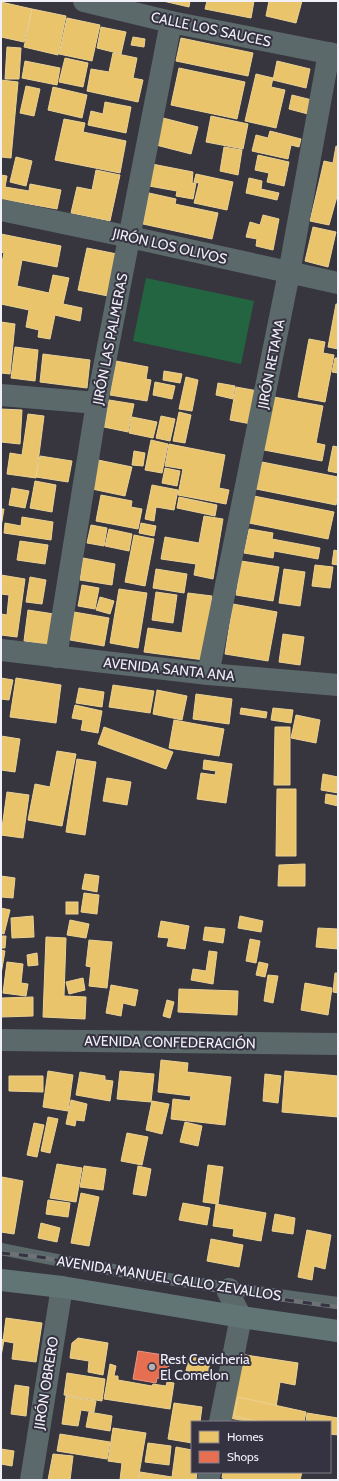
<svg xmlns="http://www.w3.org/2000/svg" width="339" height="1481" viewBox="0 0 339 1481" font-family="Cabin,sans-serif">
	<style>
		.green { fill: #236541 }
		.homes { fill: #e9c46a; stroke: #ebd195 }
		.shops { fill: #e76f51; stroke: #ea9683 }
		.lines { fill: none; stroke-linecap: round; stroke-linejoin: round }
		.lane { stroke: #5c696a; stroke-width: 12 }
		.street { stroke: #5c696a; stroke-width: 22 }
		.secondary { stroke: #627575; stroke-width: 22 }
		.rail-casing { stroke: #6d7275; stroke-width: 4.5 }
		.rail { stroke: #353341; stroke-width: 3; stroke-dasharray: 9; stroke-linecap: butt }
		.poi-dot { fill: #b0afb8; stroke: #353341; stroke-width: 1.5 }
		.labels { text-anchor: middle; stroke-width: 4; stroke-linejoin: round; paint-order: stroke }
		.street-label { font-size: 14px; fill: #f1f0f9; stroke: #353341 }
		.poi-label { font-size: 14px; fill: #f1f0f9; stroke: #353341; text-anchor: start }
	</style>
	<rect width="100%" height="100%" fill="#37363e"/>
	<!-- green -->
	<path class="green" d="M146,278L254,301L241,364L133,341Z"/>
	<!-- homes -->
	<g class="homes">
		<path d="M163,1H190L189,7Z"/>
		<path d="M207,1H254L251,18L205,9Z"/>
		<path d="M269,1H302L296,23L266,16Z"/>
		<path d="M1,2L32,9L24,42L1,37Z"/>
		<path d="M32,9L66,16L58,55L24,47Z"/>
		<path d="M67,18L100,25L92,61L59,54Z"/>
		<path d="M101,27L126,32L121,54L97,48Z"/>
		<path d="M133,37L145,39L144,47L131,45Z"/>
		<path d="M181,38L253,53L248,76L176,61Z"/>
		<path d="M7,47L21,48L19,79H5Z"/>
		<path d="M113,53L137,58L133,78L143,80L138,102L87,91L91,69L109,72Z"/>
		<path d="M65,58L88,63L83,87L59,82Z"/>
		<path d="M25,61L60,68L57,85L22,78Z"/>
		<path d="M277,61L310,69L306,88L273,80Z"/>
		<path d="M179,68L245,82L237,119L171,105Z"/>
		<path d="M256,74L273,78L271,87L285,90L276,128L245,121Z"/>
		<path d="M1,80L18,82L11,158L1,157Z"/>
		<path d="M26,86L40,89L34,116L20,113Z"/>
		<path d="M53,87L87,95L82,118L48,110Z"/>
		<path d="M292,95L312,100L308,114L289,109Z"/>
		<path d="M105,102L131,107L126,133L88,125L91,111L103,114Z"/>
		<path d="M211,116L248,124L243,149L206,142Z"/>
		<path d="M163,118L198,127L191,154L156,145Z"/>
		<path d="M64,119L85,123L83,132L126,141L120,173L55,160Z"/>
		<path d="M270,131L301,139L299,147L291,145L288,159L252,151L256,135L268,138Z"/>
		<path d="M336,146L338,147V193L329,225L310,221L324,161L333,163Z"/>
		<path d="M224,147L242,150L238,175L220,171Z"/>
		<path d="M258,155L289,162L284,186L267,182L269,173L255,170Z"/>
		<path d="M16,157L32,161L26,186L10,182Z"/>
		<path d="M152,164L193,172L192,183H196L193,199L176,196L177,191L149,186Z"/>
		<path d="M96,170L120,175L110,221L71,213L77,187L92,190Z"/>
		<path d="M196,174L233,182L227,210L194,203L199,183L194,182Z"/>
		<path d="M1,175L7,176L5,187L29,191L30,184L61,190L57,209L1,199Z"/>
		<path d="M249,178L262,181L261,189L279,193L277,200L246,193Z"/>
		<path d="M149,193L176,199L175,204L218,213L212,239L143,224Z"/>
		<path d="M263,215L279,219L273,250L256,246L257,239L246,237L250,222L260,225Z"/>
		<path d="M313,227L336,232L328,267L305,261Z"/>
		<path d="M1,234L61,246L57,267L22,260L17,286L49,293L53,275L69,278L63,304L82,308L80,321L55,315L50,339L38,337L39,330L26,327L29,310L1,304V267L4,253L1,252Z"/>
		<path d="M87,248L122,255L113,297L78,290Z"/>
		<path d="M336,304H338V349L328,347Z"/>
		<path d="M1,322L15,324L10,374L1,373Z"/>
		<path d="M309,339L325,342L323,353L334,355L325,402L298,397Z"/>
		<path d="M15,347L38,350L35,381L11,378Z"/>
		<path d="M43,354L90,360L87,388L40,382Z"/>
		<path d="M335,358H338V373L332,372Z"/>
		<path d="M116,361L148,367L146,379L151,380L147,401L110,395Z"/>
		<path d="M164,371L182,374L180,383L163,380Z"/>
		<path d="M186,377L198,380L192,411L179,409Z"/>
		<path d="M155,382L175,386L172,399L153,395Z"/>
		<path d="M218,383L235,386L233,399L216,395Z"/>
		<path d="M236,387L258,391L251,424L230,420Z"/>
		<path d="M274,397L323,406L316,443L325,445L322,461L264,450Z"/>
		<path d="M109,400L134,404L128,432L104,427Z"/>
		<path d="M1,409L22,410L20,444L1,442Z"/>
		<path d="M179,412L191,415L185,443L173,441Z"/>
		<path d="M28,414L44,416L36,478L7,474L10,453L22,455Z"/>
		<path d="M161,416L175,419L170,441L156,438Z"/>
		<path d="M132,417L157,422L153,438L129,433Z"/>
		<path d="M151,440L168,444L162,473L145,470Z"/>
		<path d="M169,444L225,455L219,488L229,490L226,504L178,495L183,469L165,466Z"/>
		<path d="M333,446L338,447V473L328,471Z"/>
		<path d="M134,451L145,453L143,466L132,465Z"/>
		<path d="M40,456L72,461L68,482L36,477Z"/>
		<path d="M98,460L132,467L125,496L92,489Z"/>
		<path d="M262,462L338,477V494L336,505L256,489Z"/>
		<path d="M165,468L180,471L177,486L162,483Z"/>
		<path d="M35,481L56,485L52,512L30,508Z"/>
		<path d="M152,485L178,490L174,510L156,507L154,521L145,519Z"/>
		<path d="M12,488L29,491L25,508L9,505Z"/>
		<path d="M101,495L132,501L131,507L142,509L138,529L96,521Z"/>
		<path d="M254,496L334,512L328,539L249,523Z"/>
		<path d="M179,497L217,505L215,516L177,508Z"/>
		<path d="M1,509H4L1,527Z"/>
		<path d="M204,516L223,519L213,579L194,575L196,564L161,559L165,537L199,543Z"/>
		<path d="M22,517L53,522L51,540L4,533L5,523L21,526Z"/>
		<path d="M141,523L156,526L154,536L139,533Z"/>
		<path d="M91,525L107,528L104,546L87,543Z"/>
		<path d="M109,529L132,534L129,551L105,546Z"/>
		<path d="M249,529L273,533L272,539L320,548L318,559L274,551L273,558L244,553Z"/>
		<path d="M134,535L154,539L145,586L125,582Z"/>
		<path d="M20,541L48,545L45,564L17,560Z"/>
		<path d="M334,550L338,551V565L332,564Z"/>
		<path d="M83,558L115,564L112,585L80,580Z"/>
		<path d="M241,561L279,567L273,601L236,595Z"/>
		<path d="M315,565L333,567L330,588L312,586Z"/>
		<path d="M156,569L187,574L184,593L153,588Z"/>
		<path d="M284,569L305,572L300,606L279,603Z"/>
		<path d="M1,575L25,579L17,637L1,635V614L7,615L9,595L1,594Z"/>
		<path d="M30,577L46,580L42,604L26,602Z"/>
		<path d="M82,585L99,588L95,609L78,606Z"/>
		<path d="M119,589L147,593L138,648L110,643Z"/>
		<path d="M156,592L177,595L173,623L152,620Z"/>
		<path d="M188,593L212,596L204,660L144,652L148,628L182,633Z"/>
		<path d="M100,597L114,601L110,614L96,610Z"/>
		<path d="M233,604L277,612L268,661L225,654Z"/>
		<path d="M28,610L54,614L50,645L24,641Z"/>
		<path d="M74,612L109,618L104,646L70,640Z"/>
		<path d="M283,634L304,637L300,665L279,662Z"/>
		<path d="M1,678L13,680L9,700L1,699Z"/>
		<path d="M16,678L61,685L56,723L10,717Z"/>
		<path d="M113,685L154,691L150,713L109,707Z"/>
		<path d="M79,688L104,692L102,707L76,703Z"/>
		<path d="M157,690L187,696L182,720L153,714Z"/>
		<path d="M196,694L232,699L229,724L193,719Z"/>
		<path d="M75,705L102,711L98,733L81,730L83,720L72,718Z"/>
		<path d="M241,708L267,712L266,718L240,714Z"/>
		<path d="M273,708L293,710L291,723L271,720Z"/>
		<path d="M296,715L320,720L316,743L291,738Z"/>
		<path d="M174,720L224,729L219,756L169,748Z"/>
		<path d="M104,727L173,752L166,769L98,744Z"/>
		<path d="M275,727H290V785H274Z"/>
		<path d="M1,736L20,739L15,772L1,770Z"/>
		<path d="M57,751L76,754L62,826L28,820L35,784L50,787Z"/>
		<path d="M77,759L96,762L85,835L66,832Z"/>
		<path d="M204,760L232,764L226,803L197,799L201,773L215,775L216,771L203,769Z"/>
		<path d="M323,774L338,777V793L321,790Z"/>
		<path d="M107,778L131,782L127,805L103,801Z"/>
		<path d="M277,789H296V856H276Z"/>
		<path d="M7,792L29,795L23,838L1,835Z"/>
		<path d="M326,794L338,796V806L325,803Z"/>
		<path d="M305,864V886H278L279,865Z"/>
		<path d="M85,874L99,876L97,892L82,889Z"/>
		<path d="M1,876L15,878L13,898L1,897Z"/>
		<path d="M84,893L99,895L97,914L81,912Z"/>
		<rect x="66" y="902" width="12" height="12"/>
		<path d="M1,908L10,910L4,934L1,933Z"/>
		<path d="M33,916L34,937L12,938L11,918Z"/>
		<path d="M240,916L263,921L261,932L238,928Z"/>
		<path d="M70,920L89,924L86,938L67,935Z"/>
		<path d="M161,921L189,926L185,949L167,946L169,938L158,937Z"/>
		<path d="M205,927L225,929L223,943L203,940Z"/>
		<path d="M318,928L338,929V949L316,947Z"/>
		<path d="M1,936H6L5,948H1Z"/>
		<path d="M46,937L66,938L64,996L86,997L85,1019L43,1017Z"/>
		<path d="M250,939L260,941L256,963L246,961Z"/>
		<path d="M89,940L112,942L107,988L89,986L91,967L86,966Z"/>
		<path d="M1,950L5,951L1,974Z"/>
		<path d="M209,951L217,952L213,984L191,980L193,969L206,971Z"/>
		<path d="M37,953L38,965L28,966L27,955Z"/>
		<path d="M7,962L23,964L21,983L28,984L26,996L3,993Z"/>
		<path d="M259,962L268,964L265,977L256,975Z"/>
		<path d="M335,973H338V993L333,992Z"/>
		<path d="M268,975L278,976L273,1003L264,1001Z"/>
		<path d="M83,978L85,990L69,994L66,982Z"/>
		<path d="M305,983L332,988L328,1015L301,1010Z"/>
		<path d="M111,985L138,990L135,1006L123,1003L121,1016L106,1013Z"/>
		<path d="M179,989L238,991L237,1015L178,1012Z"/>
		<path d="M33,997V1016L1,1017V998Z"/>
		<path d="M167,1000L174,1002L170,1018L163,1016Z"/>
		<path d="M161,1060L188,1063L187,1072L231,1077L225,1125L171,1119L173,1099L190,1101L191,1096L158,1092Z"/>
		<path d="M48,1071L73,1075L68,1111L43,1107Z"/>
		<path d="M120,1071L154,1074L151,1102L117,1099Z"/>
		<path d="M285,1071L338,1076V1117L282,1112Z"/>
		<path d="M80,1072L105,1076V1080L113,1081L110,1101L76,1095Z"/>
		<path d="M265,1074L281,1076L278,1103L263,1101Z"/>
		<path d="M9,1076H43V1092L9,1091Z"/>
		<path d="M71,1100L87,1104L84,1121L76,1120L75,1126L66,1124Z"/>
		<path d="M152,1101L169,1104L162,1134L146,1130Z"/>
		<path d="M48,1117L58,1119L50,1153L41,1151Z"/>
		<path d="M185,1122L202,1126L198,1146L180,1142Z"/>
		<path d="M34,1123L44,1125L37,1157L27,1155Z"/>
		<path d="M127,1133L148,1137L142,1165L121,1161Z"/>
		<path d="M57,1164L82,1168L76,1202L50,1198Z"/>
		<path d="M208,1165L223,1167L218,1204L203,1202Z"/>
		<path d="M84,1166L106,1169L103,1190L80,1187Z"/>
		<path d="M138,1166L151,1169L146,1196L133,1194Z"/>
		<path d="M2,1177L23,1181L14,1234L1,1232Z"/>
		<path d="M81,1193L99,1197L89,1246L71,1243Z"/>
		<path d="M48,1200L70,1203L68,1217L46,1214Z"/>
		<path d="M183,1203L210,1208L207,1225L179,1220Z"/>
		<path d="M216,1204L266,1213L261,1241L233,1236L234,1229L213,1226Z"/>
		<path d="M275,1214L295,1218L293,1234L272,1231Z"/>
		<path d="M41,1223L60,1228L57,1242L38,1238Z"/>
		<path d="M307,1230L331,1235L325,1269L314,1266L312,1280L298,1277Z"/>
		<path d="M211,1239L243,1245L239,1267L207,1261Z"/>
		<path d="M6,1318L42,1323L36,1362L12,1359L14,1343L3,1341Z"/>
		<path d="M78,1338L108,1343L103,1375L88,1372L89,1361L70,1358L72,1343Z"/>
		<path d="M1,1339L4,1340L1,1356Z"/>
		<path d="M190,1354L211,1359L207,1375L186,1371Z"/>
		<path d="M239,1354L298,1363L295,1385L280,1382L276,1407L301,1411L299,1422H251L229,1418Z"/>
		<path d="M110,1364L116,1366L114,1376H118V1380L152,1386L153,1384L166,1386L167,1382L174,1383L170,1409L104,1399Z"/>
		<path d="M67,1373L105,1379L102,1401L64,1395Z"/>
		<path d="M15,1385L29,1387L26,1416L11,1414Z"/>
		<path d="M66,1396L96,1401L94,1412L81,1410L78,1426L62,1424Z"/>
		<path d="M238,1397L306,1412L304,1422H261L234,1416Z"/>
		<path d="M174,1403L202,1407L200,1422H192V1443L168,1439Z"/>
		<path d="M89,1412L112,1416L110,1431L86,1427Z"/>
		<path d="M307,1413L338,1418V1435L330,1434V1422H306Z"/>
		<path d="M113,1428L146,1433L138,1480H120L122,1463L108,1461Z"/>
		<path d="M60,1434L110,1442L107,1459L57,1451Z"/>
		<path d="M148,1443L171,1446L169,1465L145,1462Z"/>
		<path d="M176,1447L192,1450V1472H197L196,1480H139L140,1472L172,1477Z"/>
		<path d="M1,1449L14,1451L12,1466L1,1464Z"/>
		<path d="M53,1454L73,1456L70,1480H48Z"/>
		<path d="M223,1472H302L300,1480H230L222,1478Z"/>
	</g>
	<!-- shops -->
	<path class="shops" d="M138,1351L170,1356L167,1379L157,1378L156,1383L133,1379Z"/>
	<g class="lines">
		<!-- lane -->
		<path class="lane" d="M1,1249C112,1272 225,1288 338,1303"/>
		<!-- street -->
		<g class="street">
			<path d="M84,1L171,22L338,55"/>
			<path d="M1,210L130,237L338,283"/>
			<path d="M1,395L97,403"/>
			<path d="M1,650L208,674L338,685"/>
			<path d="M56,657L97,403L171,22"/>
			<path d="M208,674L289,273L329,53"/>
			<path d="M1,1040L338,1044"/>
			<path d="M220,1422L241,1317L228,1292L229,1289"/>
			<path d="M31,1480L62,1287"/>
			<path d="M208,1480L210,1472"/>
		</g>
		<!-- secondary -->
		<path class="secondary" d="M1,1280L62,1287L241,1317L338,1331"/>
		<defs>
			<path id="rail" d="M1,1253L40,1257L228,1292L338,1307"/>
		</defs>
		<!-- rail casing -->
		<use href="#rail" class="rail-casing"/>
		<!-- rail -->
		<use href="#rail" class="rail"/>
	</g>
	<!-- markers -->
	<circle class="poi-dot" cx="152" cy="1367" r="4"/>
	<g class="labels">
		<!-- street labels -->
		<g class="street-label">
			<text transform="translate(211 29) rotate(12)" y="5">CALLE LOS SAUCES</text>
			<text transform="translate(170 246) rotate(13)" y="5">JIRÓN LOS OLIVOS</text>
			<text transform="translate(110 339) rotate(-79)" y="5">JIRÓN LAS PALMERAS</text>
			<text transform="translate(271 364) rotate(-79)" y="5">JIRÓN RETAMA</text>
			<text transform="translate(169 669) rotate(6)" y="5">AVENIDA SANTA ANA</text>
			<text transform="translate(170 1042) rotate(1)" y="5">AVENIDA CONFEDERACIÓN</text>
			<text transform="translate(169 1278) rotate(9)" y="5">AVENIDA MANUEL CALLO ZEVALLOS</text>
			<text transform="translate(46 1383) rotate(-81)" y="5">JIRÓN OBRERO</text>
		</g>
		<!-- poi labels -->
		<g class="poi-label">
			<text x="160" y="1364">Rest Cevicheria<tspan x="160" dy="16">El Comelon</tspan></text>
		</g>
	</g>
	<!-- border -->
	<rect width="339" height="1481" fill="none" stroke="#f1f0f9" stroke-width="4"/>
	<!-- legend -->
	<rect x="191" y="1421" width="140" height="52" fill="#353341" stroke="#807f8b"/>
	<rect x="199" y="1431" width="20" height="12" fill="#e9c46a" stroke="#807f8b"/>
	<text x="227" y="1441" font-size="12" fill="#f1f0f9">Homes</text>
	<rect x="199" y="1451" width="20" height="12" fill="#e76f51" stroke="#807f8b"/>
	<text x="227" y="1461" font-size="12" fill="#f1f0f9">Shops</text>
</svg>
